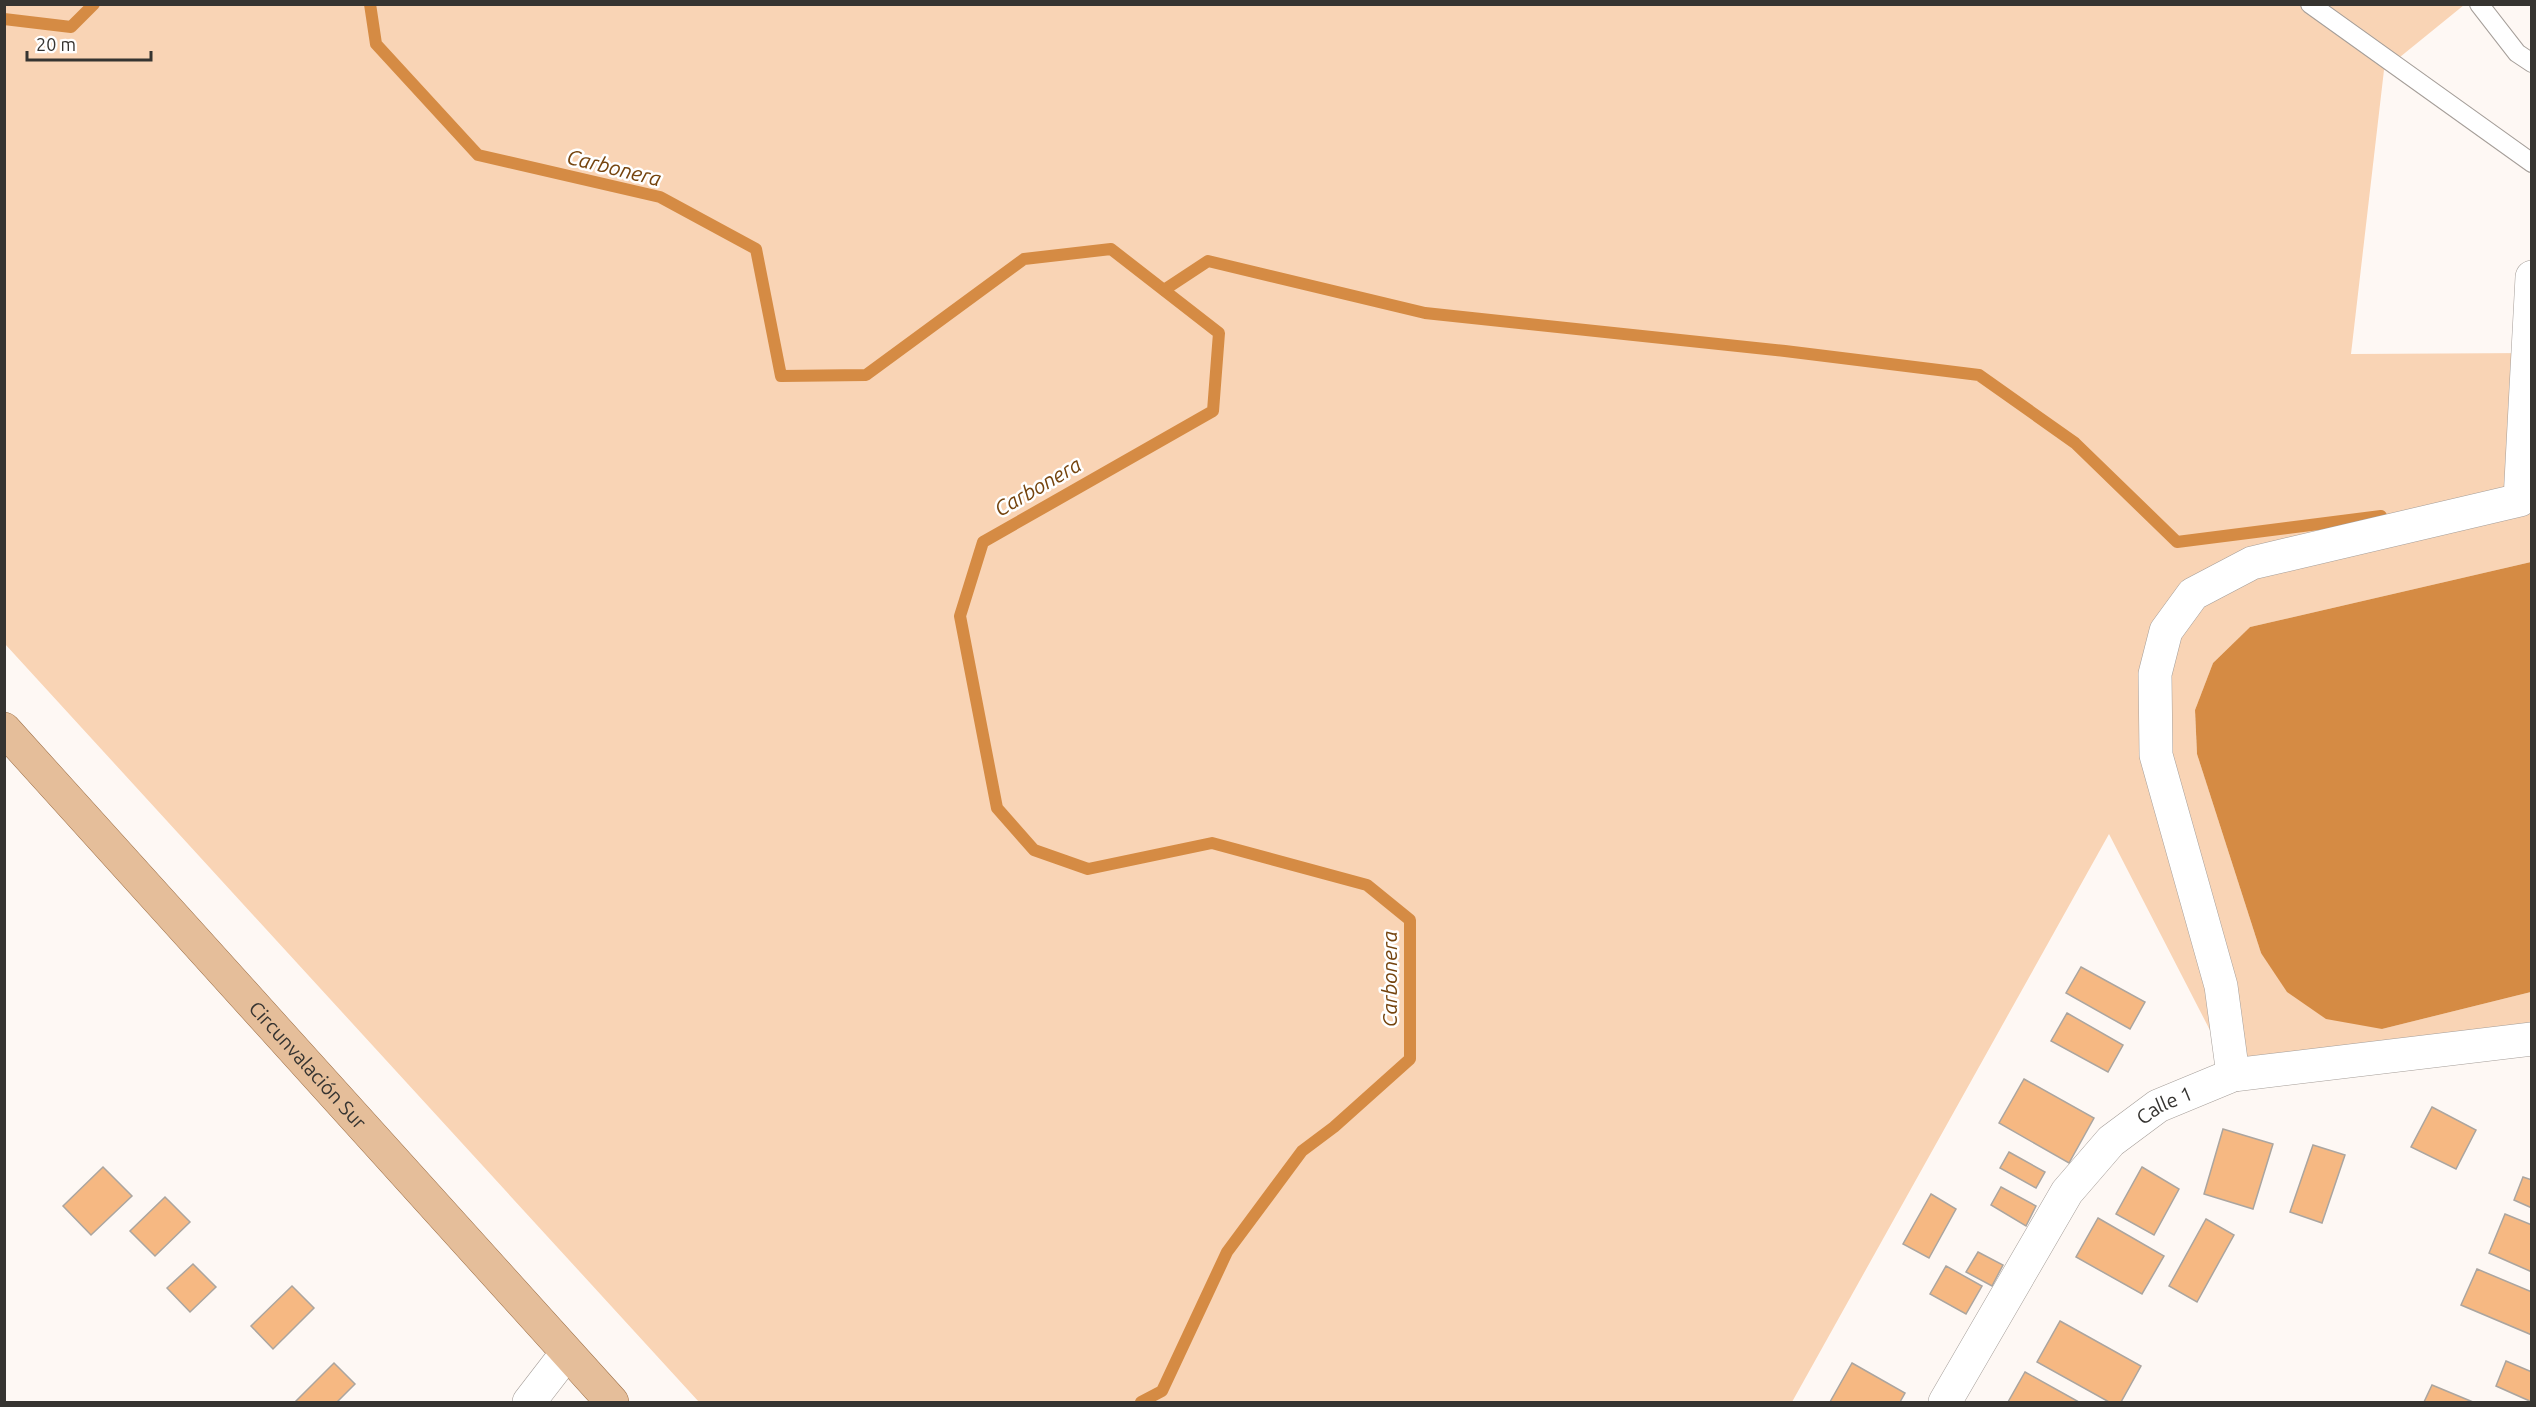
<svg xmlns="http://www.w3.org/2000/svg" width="2536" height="1407" viewBox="0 0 2536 1407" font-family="Ubuntu,sans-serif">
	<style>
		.green { fill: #f9d4b5 }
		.water { fill: #d58b44 }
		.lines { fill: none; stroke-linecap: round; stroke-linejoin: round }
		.stream { stroke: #d58b44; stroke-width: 12 }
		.building { fill: #f6b882; stroke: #aba59f; stroke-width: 1.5 }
		.lane-casing { stroke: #a59e99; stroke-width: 20 }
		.street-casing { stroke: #a59e99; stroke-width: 34 }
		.primary-casing { stroke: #9d7149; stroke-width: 34 }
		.lane { stroke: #fff; stroke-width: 18 }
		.street { stroke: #fff; stroke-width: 33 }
		.primary { stroke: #e5be9a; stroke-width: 33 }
		.labels { text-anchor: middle; stroke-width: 5; stroke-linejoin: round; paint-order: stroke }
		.street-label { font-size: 20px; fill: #363431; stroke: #fff }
		.water-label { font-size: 21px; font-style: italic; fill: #75440e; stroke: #fff }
	</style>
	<rect width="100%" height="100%" fill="#fef8f4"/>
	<!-- green -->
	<path class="green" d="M5,5H2464L2384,70L2351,354L2531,353V562L2250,627L2213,663L2195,710L2197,754L2261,953L2382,1029L2531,992V1038L2233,1075L2109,834L1792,1402H699L5,644Z"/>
	<!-- water -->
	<path class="water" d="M2531,562V992L2382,1029L2326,1019L2287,992L2261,953L2197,754L2195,710L2213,663L2250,627Z"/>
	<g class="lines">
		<!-- stream -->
		<g class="stream">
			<path d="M370,4L376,44L478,155L660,197L756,249L781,376L866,375L1024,259L1111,249L1219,333L1213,411L983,542L960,616L997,808L1034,850L1088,869L1212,843L1367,885L1410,920V1059L1334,1127L1302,1151L1227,1252L1162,1391L1141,1402"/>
			<path d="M4,19L71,27L94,4"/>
			<path d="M1164,290L1208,261L1425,313L1785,351L1979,375L2075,443L2177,542L2381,516"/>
		</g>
	</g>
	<!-- building -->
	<g class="building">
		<path d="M2081,967L2145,1002L2130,1029L2066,993Z"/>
		<path d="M2067,1013L2123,1045L2108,1072L2051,1041Z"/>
		<path d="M2024,1079L2094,1118L2069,1163L1999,1123Z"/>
		<path d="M2432,1107L2476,1130L2456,1169L2411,1147Z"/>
		<path d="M2223,1129L2273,1144L2253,1209L2204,1194Z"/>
		<path d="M2313,1145L2345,1155L2322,1223L2290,1212Z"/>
		<path d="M2009,1152L2045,1172L2036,1188L2000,1168Z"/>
		<path d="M103,1167L132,1196L91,1235L63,1206Z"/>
		<path d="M2142,1167L2179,1189L2154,1235L2116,1214Z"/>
		<path d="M2523,1177L2532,1180V1208L2514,1200Z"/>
		<path d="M2001,1187L2036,1206L2026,1226L1991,1205Z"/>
		<path d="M1931,1194L1956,1209L1929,1258L1903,1244Z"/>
		<path d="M165,1197L190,1222L155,1256L130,1231Z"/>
		<path d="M2505,1214L2532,1225V1272L2489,1253Z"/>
		<path d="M2098,1218L2164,1256L2142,1294L2076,1257Z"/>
		<path d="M2206,1219L2234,1235L2197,1302L2169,1286Z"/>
		<path d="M1978,1252L2003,1265L1992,1286L1966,1272Z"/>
		<path d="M193,1264L216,1287L190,1312L167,1288Z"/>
		<path d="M1946,1266L1982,1286L1966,1314L1930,1294Z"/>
		<path d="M2477,1269L2532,1292V1335L2461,1305Z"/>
		<path d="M292,1286L314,1308L273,1349L251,1326Z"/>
		<path d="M2060,1321L2141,1366L2121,1402H2109L2037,1362Z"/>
		<path d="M2506,1361L2532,1372V1402L2496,1386Z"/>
		<path d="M334,1363L355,1384L337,1402H295Z"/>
		<path d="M1852,1363L1905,1393L1900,1402H1830Z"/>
		<path d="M2025,1372L2079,1402H2008Z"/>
		<path d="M2432,1385L2473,1402H2424Z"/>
	</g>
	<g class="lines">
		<defs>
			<g id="lane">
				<path d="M2310,4L2532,163"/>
				<path d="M2479,4L2517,53L2532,63"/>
			</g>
			<g id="street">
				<path d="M2233,1075L2221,986L2156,755L2155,674L2166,631L2193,594L2252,563L2520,500L2532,277"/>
				<path d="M529,1402L566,1354"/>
				<path id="s1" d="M1945,1402L2067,1192L2111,1141L2158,1106L2233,1075L2532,1039"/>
			</g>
			<g id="primary">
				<path id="s2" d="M4,729L612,1402"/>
			</g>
		</defs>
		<!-- lane casing -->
		<use href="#lane" class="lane-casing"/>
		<!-- street casing -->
		<use href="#street" class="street-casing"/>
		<!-- primary casing -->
		<use href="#primary" class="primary-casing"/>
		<!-- lane -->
		<use href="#lane" class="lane"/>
		<!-- street -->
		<use href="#street" class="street"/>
		<!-- primary -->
		<use href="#primary" class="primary"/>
	</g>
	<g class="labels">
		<!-- street labels -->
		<g class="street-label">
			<text dy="7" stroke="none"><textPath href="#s2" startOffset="453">Circunvalación Sur</textPath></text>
			<text dy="7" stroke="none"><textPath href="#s1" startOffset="375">Calle 1</textPath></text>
		</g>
		<!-- water labels -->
		<g class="water-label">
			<text transform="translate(614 168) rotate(14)" y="7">Carbonera</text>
			<text transform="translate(1038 487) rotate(-30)" y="7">Carbonera</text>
			<text transform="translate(1390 979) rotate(-90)" y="7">Carbonera</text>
		</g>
	</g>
	<!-- border -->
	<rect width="2536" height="1407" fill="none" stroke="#363431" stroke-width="12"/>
	<!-- scale -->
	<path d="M27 51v9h124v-9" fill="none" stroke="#363431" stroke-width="3"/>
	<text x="36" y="51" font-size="18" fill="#363431" stroke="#ffffff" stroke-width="4.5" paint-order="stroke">20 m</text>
</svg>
